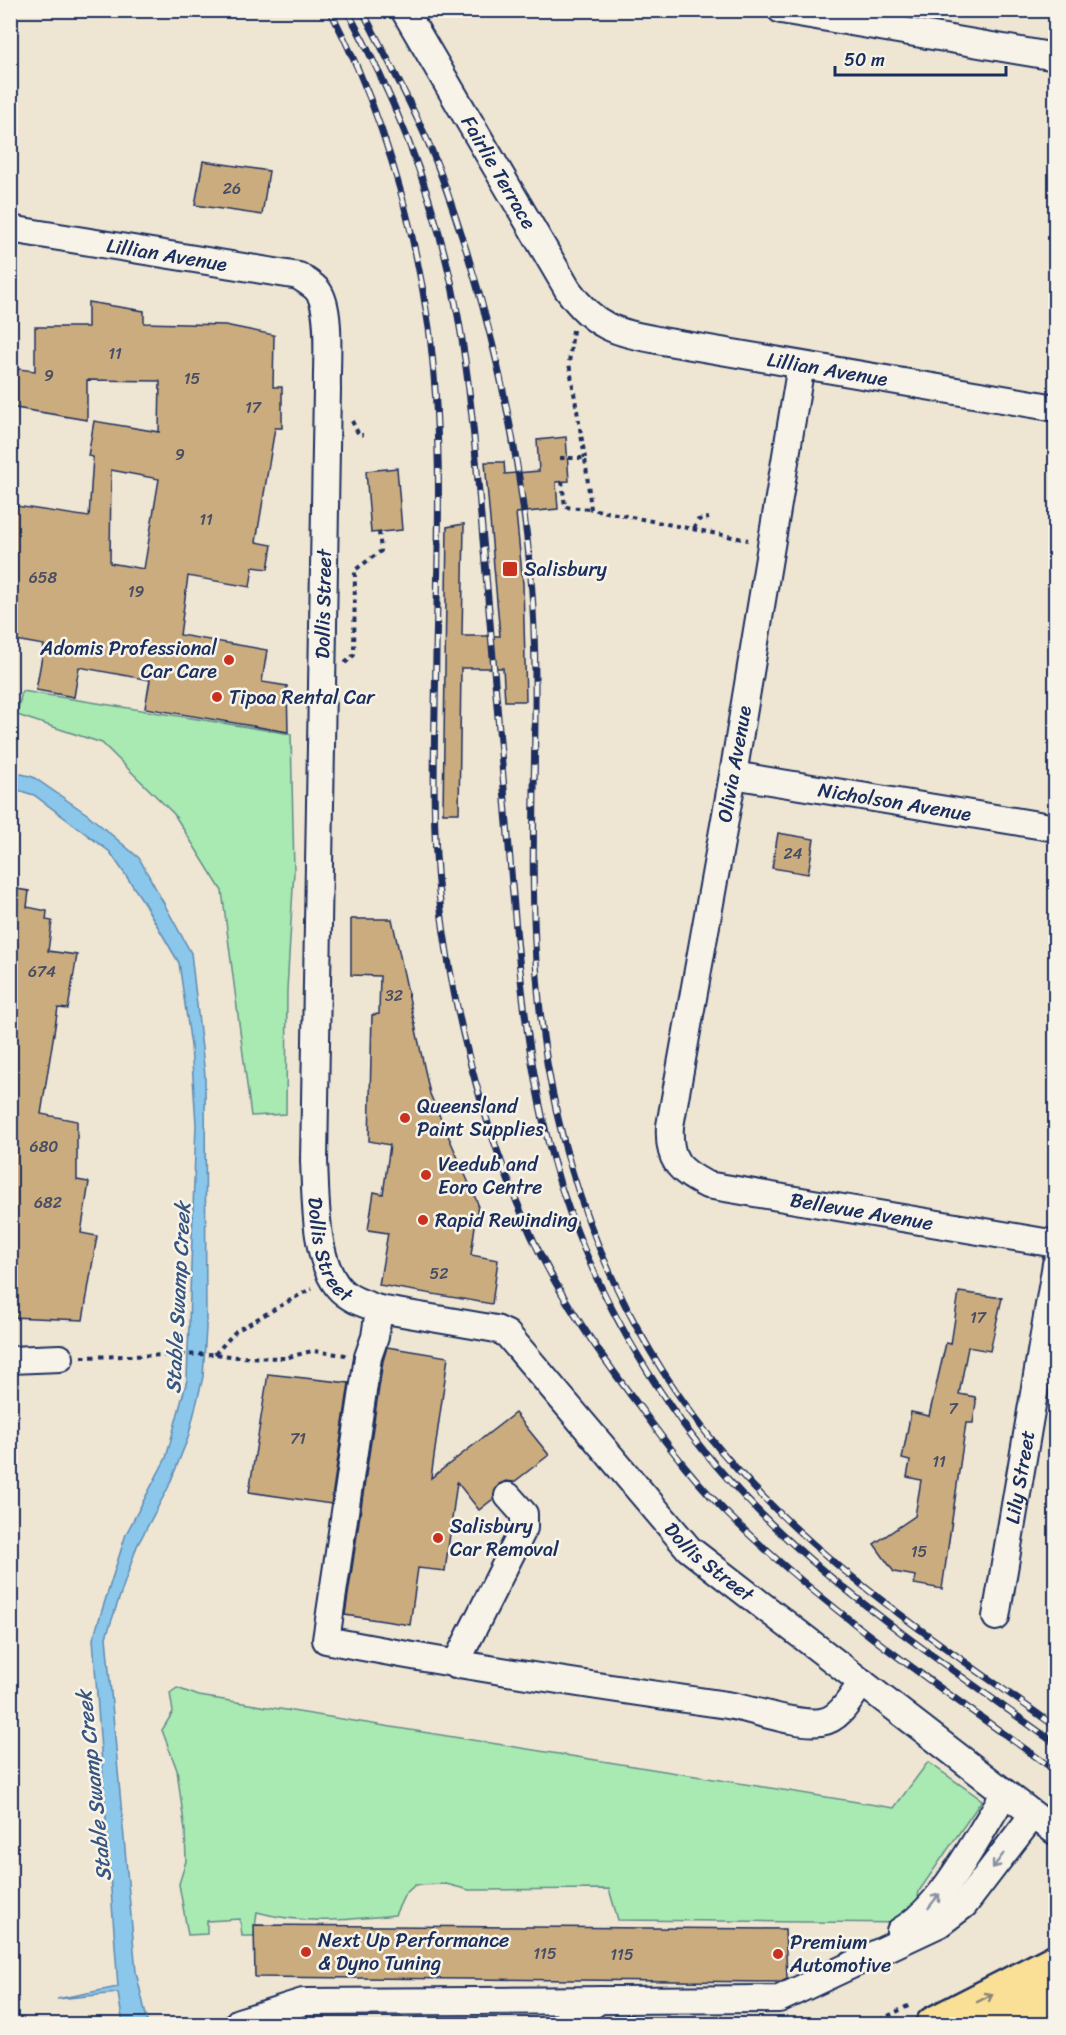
<svg xmlns="http://www.w3.org/2000/svg" width="1066" height="2035" viewBox="0 0 1066 2035" font-family="Sriracha,sans-serif">
	<style>
		.green { fill: #a9e9b2; stroke: #628c88; stroke-width: 1.5 }
		.water { fill: #8ac7ea; stroke: #5e8ab2; stroke-width: 1.5 }
		.building { fill: #cbac7f; stroke: #1b2f5e; stroke-width: 1.5; fill-rule: evenodd }
		.lines { fill: none; stroke-linecap: round; stroke-linejoin: round }
		.minor-casing { stroke: #1b2f5e; stroke-width: 30 }
		.highway-casing { stroke: #1b2f5e; stroke-width: 38 }
		.path { stroke: #1b2f5e; stroke-width: 4; stroke-dasharray: 4.5 4.5; stroke-linecap: butt }
		.minor { stroke: #f7f3e8; stroke-width: 26 }
		.highway { stroke: #fadf96; stroke-width: 33 }
		.rail-casing { stroke: #1b2f5e; stroke-width: 7 }
		.rail { stroke: #f7f3e8; stroke-width: 4.5; stroke-dasharray: 14; stroke-linecap: butt }
		.oneway { stroke: #8991a3 }
		.oneway2 { stroke: #8a877a }
		.poi-dot { fill: #c8321e; stroke: #f7f3e8; stroke-width: 2 }
		.labels { text-anchor: middle; stroke-width: 5; stroke-linejoin: round; paint-order: stroke }
		.number-label { font-size: 16px; fill: #474e66 }
		.street-label { font-size: 20px; fill: #1b2f5e; stroke: #f7f3e8 }
		.poi-label { font-size: 20px; fill: #1b2f5e; stroke: #f7f3e8; text-anchor: start }
		.water-label { font-size: 21px; font-style: italic; fill: #375581; stroke: #f7f3e8 }
	</style>
	<rect width="100%" height="100%" fill="#eee5d3"/>
	<filter id="ink" filterUnits="userSpaceOnUse"><feTurbulence type="fractalNoise" baseFrequency=".0167" numOctaves="2"/><feDisplacementMap in="SourceGraphic" scale="12" xChannelSelector="R" yChannelSelector="G"/><feConvolveMatrix kernelMatrix="1 2 1 2 8 2 1 2 1" color-interpolation-filters="sRGB"/></filter>
	<g filter="url(#ink)">
		<!-- green -->
		<g class="green">
			<path d="M22,691L291,734L294,871L287,990L286,1114L251,1116L222,891L174,814L102,743L17,715Z"/>
			<path d="M177,1688L199,1696L894,1808L928,1762L982,1800L919,1891L914,1923L618,1920L609,1889L469,1890L446,1884L415,1885L405,1894L395,1915C349,1920 303,1925 257,1912L254,1936H242L240,1919L207,1921V1934L188,1935L179,1884L186,1861L185,1831L177,1770L162,1730L173,1712L170,1693Z"/>
		</g>
		<!-- water -->
		<path class="water" d="M10,771L33,777L87,814L139,858L191,953L205,1075L206,1328L203,1377L188,1438L168,1488L137,1546L106,1637L136,1972L148,2024H123L118,1993L57,1999L118,1987L93,1639L126,1534L166,1458L187,1380L196,1124L191,1046L179,963L141,898L110,852L34,795L11,788Z"/>
		<!-- building -->
		<g class="building">
			<path d="M203,161L269,171L262,215L195,205Z"/>
			<path d="M88,302L144,311V323L225,325L274,335L273,387H282V428H275L256,542L272,545L268,569L253,567L250,587L188,576L180,635L267,650L262,682L287,686L288,732L145,708L150,680L79,667L74,697L36,690L44,645L10,639V505L89,517L93,457L88,456L94,421L159,432L160,381L87,380V420L10,407V368L35,371V327H88ZM111,470L159,479L144,569L110,563Z"/>
			<path d="M566,437L569,481L556,482L558,509L516,513L523,584L526,701H505L503,668H461L459,813H443L447,527L464,524L462,636H500L485,462H504L505,474L539,471L537,440Z"/>
			<path d="M397,468L402,530L371,533L366,471Z"/>
			<path d="M778,833L814,839L808,874L772,868Z"/>
			<path d="M10,888L29,891L27,907L47,911L46,920L52,921L48,951L77,955L68,1009L58,1008L41,1114L77,1121V1180L89,1182L81,1233L97,1236L83,1320L10,1317V1129L14,1104L10,1103Z"/>
			<path d="M351,919H392L430,1094L478,1204L471,1255L498,1260L492,1304L379,1285L388,1233L368,1230L374,1192L383,1194L390,1145L369,1141L372,1015L379,1014L380,976L351,975Z"/>
			<path d="M959,1292L1002,1298L990,1351L968,1347L959,1394L975,1397L976,1402L973,1423H966L942,1589L914,1584L916,1576L894,1572L874,1544L915,1516L921,1480L907,1477L910,1461L902,1459L911,1412L929,1416L946,1343L951,1344Z"/>
			<path d="M387,1347L448,1357L431,1478L515,1413L549,1455L514,1482L506,1481L499,1484L493,1499L479,1510L457,1482L445,1571L418,1568L410,1625L345,1615L383,1361Z"/>
			<path d="M268,1374L349,1383L331,1504L249,1492Z"/>
			<path d="M254,1925L785,1929L787,1979L781,1982L255,1977Z"/>
		</g>
		<g class="lines">
			<defs>
				<g id="minor">
					<path id="s1" d="M404,10L568,290C596,329 617,332 662,341L1056,408"/>
					<path d="M781,10L1056,57"/>
					<path id="s2" d="M10,229L299,276C305,281 314,285 318,291C332,309 326,366 327,389L314,1161C316,1198 314,1257 338,1287C348,1299 364,1304 379,1309L496,1329L507,1334L689,1549L1056,1832"/>
					<path id="s3" d="M801,365L733,775L670,1126C668,1160 678,1170 707,1185L1056,1244"/>
					<path id="s4" d="M733,775L1056,828"/>
					<path d="M379,1309L375,1337L368,1357L326,1640C459,1666 593,1686 727,1705C753,1709 798,1726 821,1722C840,1720 852,1696 862,1682"/>
					<path d="M10,1360L60,1358"/>
					<path id="s5" d="M996,1617L1056,1264"/>
					<path d="M455,1665L524,1528V1514L508,1496"/>
					<path d="M900,1931C943,1907 978,1835 1005,1793"/>
					<path d="M240,2024L239,2022L303,2002L779,1999L939,1924L964,1905L1033,1815"/>
					<path d="M564,2024L600,2000"/>
				</g>
				<g id="highway">
					<path d="M933,2024L1056,1961"/>
					<path d="M997,2024L1056,1994"/>
				</g>
			</defs>
			<!-- minor casing -->
			<use href="#minor" class="minor-casing"/>
			<!-- highway casing -->
			<use href="#highway" class="highway-casing"/>
			<!-- path -->
			<g class="path">
				<path d="M573,330L569,363L585,458"/>
				<path d="M352,421L359,435H363"/>
				<path d="M560,458H585L591,509L748,540"/>
				<path d="M562,481L565,507L591,509"/>
				<path d="M694,529L698,520L709,518"/>
				<path d="M345,663L354,655L355,570L381,551L379,532"/>
				<path d="M215,1354L236,1331L312,1288"/>
				<path d="M82,1357L215,1354L237,1357L285,1358L312,1351L346,1355"/>
				<path d="M872,2024L912,2004"/>
			</g>
			<!-- minor -->
			<use href="#minor" class="minor"/>
			<!-- highway -->
			<use href="#highway" class="highway"/>
			<defs>
				<g id="rail">
					<path d="M330,10C381,108 413,218 429,328C443,435 438,544 436,652C435,732 431,814 439,894C452,1011 483,1128 531,1235C559,1296 599,1353 639,1406C669,1447 699,1487 736,1522C834,1616 946,1692 1056,1771"/>
					<path d="M347,10C399,105 439,210 458,316C472,393 477,473 484,551C492,646 500,741 508,836C517,941 524,1048 550,1149C574,1241 618,1330 671,1407C768,1549 919,1645 1056,1744"/>
					<path d="M362,10C385,54 408,97 428,142C442,174 453,209 464,243C499,353 521,463 531,578C542,715 526,853 538,989C551,1149 606,1304 705,1431C800,1553 932,1637 1056,1727"/>
				</g>
			</defs>
			<!-- rail casing -->
			<use href="#rail" class="rail-casing"/>
			<!-- rail -->
			<use href="#rail" class="rail"/>
		</g>
		<!-- one-way arrows -->
		<defs><path id="oneway-shaft" d="M-6 0H5M1.5-3L5.5 0L1.5 3" fill="none" stroke-width="1.6" stroke-linecap="round" stroke-linejoin="round" transform="scale(1.5)"/></defs>
		<g class="oneway">
			<use href="#oneway-shaft" transform="translate(998 1861) rotate(127)"/>
			<use href="#oneway-shaft" transform="translate(934 1901) rotate(-52)"/>
		</g>
		<use class="oneway2" href="#oneway-shaft" transform="translate(985 1998) rotate(-27)"/>
	</g>
	<!-- markers -->
	<g class="poi-dot">
		<rect x="502" y="561" width="16" height="16" rx="3"/>
		<circle cx="229" cy="660" r="6"/>
		<circle cx="217" cy="697" r="6"/>
		<circle cx="405" cy="1118" r="6"/>
		<circle cx="426" cy="1175" r="6"/>
		<circle cx="423" cy="1220" r="6"/>
		<circle cx="438" cy="1538" r="6"/>
		<circle cx="306" cy="1952" r="6"/>
		<circle cx="778" cy="1954" r="6"/>
	</g>
	<g class="labels">
		<!-- number labels -->
		<g class="number-label">
			<text x="232" y="194">26</text>
			<text x="115" y="359">11</text>
			<text x="49" y="381">9</text>
			<text x="192" y="384">15</text>
			<text x="253" y="413">17</text>
			<text x="180" y="460">9</text>
			<text x="206" y="525">11</text>
			<text x="43" y="583">658</text>
			<text x="136" y="597">19</text>
			<text x="793" y="859">24</text>
			<text x="42" y="977">674</text>
			<text x="394" y="1001">32</text>
			<text x="44" y="1152">680</text>
			<text x="48" y="1208">682</text>
			<text x="439" y="1279">52</text>
			<text x="978" y="1323">17</text>
			<text x="953" y="1414">7</text>
			<text x="298" y="1444">71</text>
			<text x="939" y="1467">11</text>
			<text x="919" y="1557">15</text>
			<text x="545" y="1959">115</text>
			<text x="622" y="1960">115</text>
		</g>
		<!-- street labels -->
		<g class="street-label">
			<text dy="7" stroke="none"><textPath href="#s1" startOffset="188">Fairlie Terrace</textPath></text>
			<text dy="7" stroke="none"><textPath href="#s2" startOffset="159">Lillian Avenue</textPath></text>
			<text dy="7" stroke="none"><textPath href="#s1" startOffset="603">Lillian Avenue</textPath></text>
			<text transform="translate(323 604) rotate(-89)" y="7">Dollis Street</text>
			<text transform="translate(734 764) rotate(-80)" y="7">Olivia Avenue</text>
			<text dy="7" stroke="none"><textPath href="#s4" startOffset="164">Nicholson Avenue</textPath></text>
			<text dy="7" stroke="none"><textPath href="#s3" startOffset="1005">Bellevue Avenue</textPath></text>
			<text dy="7" stroke="none"><textPath href="#s2" startOffset="1280">Dollis Street</textPath></text>
			<text dy="7" stroke="none"><textPath href="#s5" startOffset="142">Lily Street</textPath></text>
			<text dy="7" stroke="none"><textPath href="#s2" startOffset="1802">Dollis Street</textPath></text>
		</g>
		<!-- poi labels -->
		<g class="poi-label">
			<text x="524" y="576">Salisbury</text>
			<text x="217" y="655" text-anchor="end">Adomis Professional<tspan x="217" dy="23">Car Care</tspan></text>
			<text x="229" y="704">Tipoa Rental Car</text>
			<text x="417" y="1113">Queensland<tspan x="417" dy="23">Paint Supplies</tspan></text>
			<text x="438" y="1171">Veedub and<tspan x="438" dy="23">Eoro Centre</tspan></text>
			<text x="435" y="1227">Rapid Rewinding</text>
			<text x="450" y="1533">Salisbury<tspan x="450" dy="23">Car Removal</tspan></text>
			<text x="318" y="1947">Next Up Performance<tspan x="318" dy="23">&amp; Dyno Tuning</tspan></text>
			<text x="790" y="1949">Premium<tspan x="790" dy="23">Automotive</tspan></text>
		</g>
		<!-- water labels -->
		<g class="water-label">
			<text transform="translate(178 1298) rotate(-87)" y="7">Stable Swamp Creek</text>
			<text transform="translate(94 1786) rotate(-96)" y="7">Stable Swamp Creek</text>
		</g>
	</g>
	<!-- margin -->
	<rect width="1066" height="2035" fill="none" stroke="#f7f3e8" stroke-width="36"/>
	<rect x="18" y="18" width="1030" height="1999" fill="none" stroke="#1b2f5e" stroke-width="2" filter="url(#ink)"/>
	<!-- scale -->
	<path d="M835 66v9h171v-9" fill="none" stroke="#1b2f5e" stroke-width="3"/>
	<text x="844" y="66" font-size="18" fill="#1b2f5e" stroke="#f7f3e8" stroke-width="4.5" paint-order="stroke">50 m</text>
</svg>
